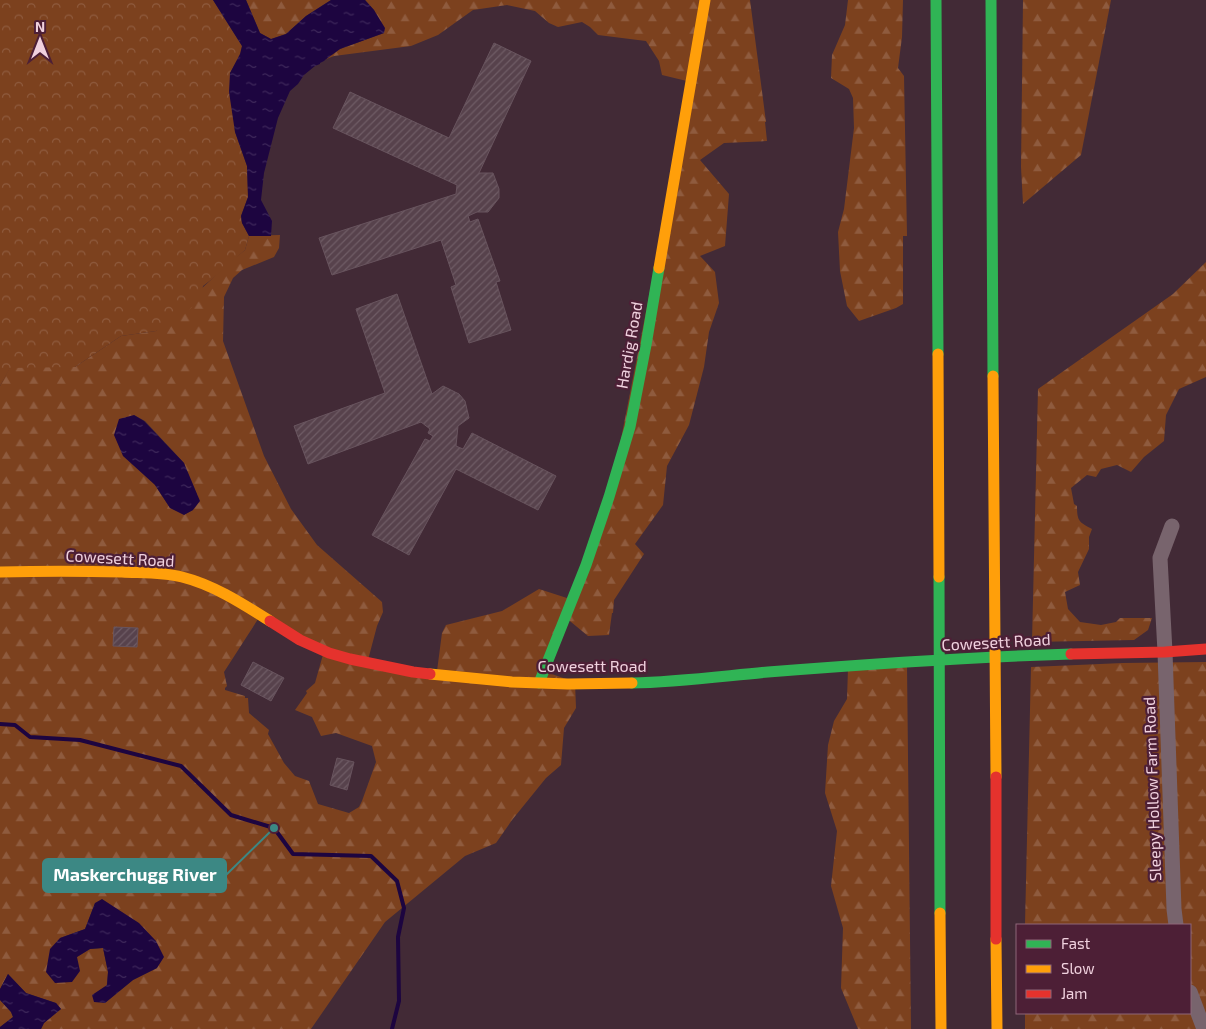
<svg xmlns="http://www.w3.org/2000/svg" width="1206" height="1029" viewBox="0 0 1206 1029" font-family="'Exo 2',sans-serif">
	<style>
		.forest { fill: url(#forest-firs); fill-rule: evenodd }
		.park { fill: url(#park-crowns) }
		.water { fill: url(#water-ripples) }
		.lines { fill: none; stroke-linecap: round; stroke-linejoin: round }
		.stream { stroke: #1d0540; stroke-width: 4 }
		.building { fill: url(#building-hatch); stroke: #68545e }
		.street { stroke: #78646d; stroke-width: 15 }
		.fast { stroke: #30b455; stroke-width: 11 }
		.slow { stroke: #ff9f0a; stroke-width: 11 }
		.jam { stroke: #e5322d; stroke-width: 11 }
		.labels { text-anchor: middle; stroke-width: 4.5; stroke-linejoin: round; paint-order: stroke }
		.street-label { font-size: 16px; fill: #f0d1de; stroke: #4d1f36 }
		.leader { fill: none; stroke: #3c8884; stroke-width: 2 }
		.callout-dot { fill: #3c8884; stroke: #4d1f36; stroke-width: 2 }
		.callout { fill: #3c8884; stroke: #3c8884; stroke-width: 2 }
		.callout-label { font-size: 18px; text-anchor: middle; font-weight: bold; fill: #fff }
	</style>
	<defs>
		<pattern id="forest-firs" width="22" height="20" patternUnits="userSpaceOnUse" patternTransform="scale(1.25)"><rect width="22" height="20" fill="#7c411e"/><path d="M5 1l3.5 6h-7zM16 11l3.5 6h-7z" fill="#8f5b3e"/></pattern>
		<pattern id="park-crowns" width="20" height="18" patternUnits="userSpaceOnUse" patternTransform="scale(1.25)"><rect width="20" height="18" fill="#7c411e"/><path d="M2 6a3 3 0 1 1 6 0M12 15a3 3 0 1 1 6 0" fill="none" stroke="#8f5b3e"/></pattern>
		<pattern id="water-ripples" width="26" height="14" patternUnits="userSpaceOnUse" patternTransform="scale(1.25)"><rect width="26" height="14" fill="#1d0540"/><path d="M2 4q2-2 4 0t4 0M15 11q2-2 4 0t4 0" fill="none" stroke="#3e285b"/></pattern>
		<pattern id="building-hatch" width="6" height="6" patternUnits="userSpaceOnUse" patternTransform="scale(1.25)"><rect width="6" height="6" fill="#57424c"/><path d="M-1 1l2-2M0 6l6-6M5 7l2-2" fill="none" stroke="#6f5c65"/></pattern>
	</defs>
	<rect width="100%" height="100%" fill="#422a36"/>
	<!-- forest -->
	<g class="forest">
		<path d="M246,0H331L306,16L286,34L271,39L260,33Z"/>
		<path d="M365,0H750L766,122H765L767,141L724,143L700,160L729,194L725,246L700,256L715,272L719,303L709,332L704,367L689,425L667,466L663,505L635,544L644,554L614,600L613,613H612L609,635L588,636L565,617L543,671L575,682L576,708L564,728L561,765L546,778L512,820L496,843L465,856L385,922L311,1029H41L44,1023L61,1009L56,1003L26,993L8,974L0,989V386L10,367H75L121,336L156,331L229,263L245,250L249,236L280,235L279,248L274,257L242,270L233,278L224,297L223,341L264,456L291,509L317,545L382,602L383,612L377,626L368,660L437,671L442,633L446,625L502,611L539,589L570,599L610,495L691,82L662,75L659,61L646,41L598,35L590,27L582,22L558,27L549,23L535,11L507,5L473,10L438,35L411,46L334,56L324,60L340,49L384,33L374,10ZM134,415L145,421L184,463L193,510L185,514L170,508L155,485ZM260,616L324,651L315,683L306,691L307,693L295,710L312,717L321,736L336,733L372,746L376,762L362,801L359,807L349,813L318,804L309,781L295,776L284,763L268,734L269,730L249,713L248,698H245V696L225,690V688L227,686L224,672ZM95,903L157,968L133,980L105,1003L108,972L103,948L90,949L77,957L60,938L85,929Z"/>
		<path d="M848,0H903L902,37L898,68L904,76L907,236H903V304L896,308L859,321L847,306L840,271L838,232L844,209L854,128L853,98L849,89L831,78L832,55L845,25Z"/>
		<path d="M1023,0H1111L1081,155L1023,204L1021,167Z"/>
		<path d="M1206,262V377L1179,389L1166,415L1164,441L1144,457L1131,472L1117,465L1101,469L1096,477L1087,475L1071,488L1074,504L1077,506C1077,521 1079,522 1092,529L1089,537V549L1078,572L1080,585L1065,592L1068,609L1080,622L1101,625L1116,622L1120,618H1152L1148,630L1134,640L1032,642L1038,389L1173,294Z"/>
		<path d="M1206,662V1029H1025V1013H1190V925H1025L1031,667L1123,663Z"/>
		<path d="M907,666L911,1029H858L841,988L843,928L831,886L837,831L825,793L828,745L834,721L847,699L848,669Z"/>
		<path d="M0,1000L11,1012L13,1017L0,1027Z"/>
	</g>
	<!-- park -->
	<path class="park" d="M0,0H213L242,46L241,54L230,73L235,132L247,166L248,197L241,216L242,223L249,236L245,250C231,262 218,275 203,286L201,299L182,316L156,331L121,336L75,367L10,368L0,386Z"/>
	<!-- water -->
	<g class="water">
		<path d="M213,0H246L260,33L271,39L286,34L306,16L331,0H365L374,10L385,28L384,33L340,49L325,60L324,61L320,63V64L315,66L304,75L298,84L290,91L278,118L264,173L261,200L272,221L271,236H249L242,223L241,216L248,197L247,166L235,132L229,92L230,73L240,54L242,46Z"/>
		<path d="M134,415L144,421L184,463L200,501L193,510L184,515L170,508L155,485L123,456L114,435L119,419Z"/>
		<path d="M102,899L139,923L156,941L164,957L157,968L133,980L105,1003L94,1002L92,995L107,985L108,972L103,948L90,949L77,957L80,971L72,982L55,983L46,972L50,949L60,938L85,929L95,903Z"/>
		<path d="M8,974L26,993L56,1003L61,1009L44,1023L41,1029H0V1027L13,1017L11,1012L0,1000V989Z"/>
	</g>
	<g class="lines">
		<!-- stream -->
		<path class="stream" d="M0,724L15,725L30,737L80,740L181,766L231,815L274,828L293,854L371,856L397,881L404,908L398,937L399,1001L392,1029"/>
	</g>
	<!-- building -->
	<g class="building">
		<path d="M494,43L531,61L479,173H493L499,189V198L488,212H477L468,216L470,222L478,219L500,281L496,282L511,330L469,343L451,287L456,285L441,240L332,275L319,238L456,194L457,185L333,128L350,92L449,138Z"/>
		<path d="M397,294L432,394L443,386L459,394L465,401L469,418L458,426L456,446L463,449L472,433L556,476L538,510L456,469L409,555L372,535L425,439L430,441L433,436L428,433L430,429L421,422L308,464L294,426L385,393L356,309Z"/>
		<path d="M114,627L138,628L137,647L113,646Z"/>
		<path d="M253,662L284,678L271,701L241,685Z"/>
		<path d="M337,758L354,762L347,790L330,785Z"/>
	</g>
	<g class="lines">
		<!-- street -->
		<g class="street">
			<path d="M1172,526L1160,558L1165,652L1174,909L1176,925"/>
			<path d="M1190,992L1204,1029"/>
		</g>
		<!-- fast -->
		<g class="fast">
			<path d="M936,0L938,354"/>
			<path d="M991,0L993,376"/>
			<path d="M939,577L940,913"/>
			<path d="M539,683L586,565L609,497L630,427L646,345L659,268"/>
			<path d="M632,683C677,682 723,676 768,672C869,664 970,657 1071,654"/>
		</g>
		<!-- slow -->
		<g class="slow">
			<path d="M659,268L705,0"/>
			<path d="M938,354L939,577"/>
			<path d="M993,376L996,777"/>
			<path d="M0,572C41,571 81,571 122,572C142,573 163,572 182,577C214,585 243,604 270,621"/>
			<path d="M430,674L512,682L568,684L632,683"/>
			<path d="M940,913L941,1029"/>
			<path d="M996,939L997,1029"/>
		</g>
		<!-- jam -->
		<g class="jam">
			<path d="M270,621L300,640L329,653L350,659L413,672L430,674"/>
			<path d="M1071,654L1165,652L1206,649"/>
			<path d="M996,777V939"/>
		</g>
	</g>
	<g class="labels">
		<!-- street labels -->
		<g class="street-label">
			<text transform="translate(629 345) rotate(-80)" y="6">Hardig Road</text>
			<text transform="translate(120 558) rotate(3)" y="6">Cowesett Road</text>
			<text transform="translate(996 642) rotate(-3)" y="6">Cowesett Road</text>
			<text x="592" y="672">Cowesett Road</text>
			<text transform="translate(1152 789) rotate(-92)" y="6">Sleepy Hollow Farm Road</text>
		</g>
	</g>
	<!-- callouts -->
	<path class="leader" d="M274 828L226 875"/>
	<circle class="callout-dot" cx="274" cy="828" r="5"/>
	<rect class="callout" x="43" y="859" width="183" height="33" rx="5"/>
	<g class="callout-label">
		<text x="135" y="881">Maskerchugg River</text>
	</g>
	<!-- legend -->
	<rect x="1016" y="924" width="175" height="90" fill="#4d1f36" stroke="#8e6679"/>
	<rect x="1026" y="940" width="25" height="8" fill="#30b455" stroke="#8e6679"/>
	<text x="1061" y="949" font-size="15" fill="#f0d1de">Fast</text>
	<rect x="1026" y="965" width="25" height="8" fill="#ff9f0a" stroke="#8e6679"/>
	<text x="1061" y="974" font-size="15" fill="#f0d1de">Slow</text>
	<rect x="1026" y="990" width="25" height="8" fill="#e5322d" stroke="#8e6679"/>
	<text x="1061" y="999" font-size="15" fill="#f0d1de">Jam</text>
	<!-- north arrow -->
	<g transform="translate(40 40)" stroke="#4d1f36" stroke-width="4" paint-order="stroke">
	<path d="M0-4L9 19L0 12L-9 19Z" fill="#f0d1de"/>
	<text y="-8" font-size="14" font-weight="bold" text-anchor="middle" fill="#f0d1de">N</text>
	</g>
</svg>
